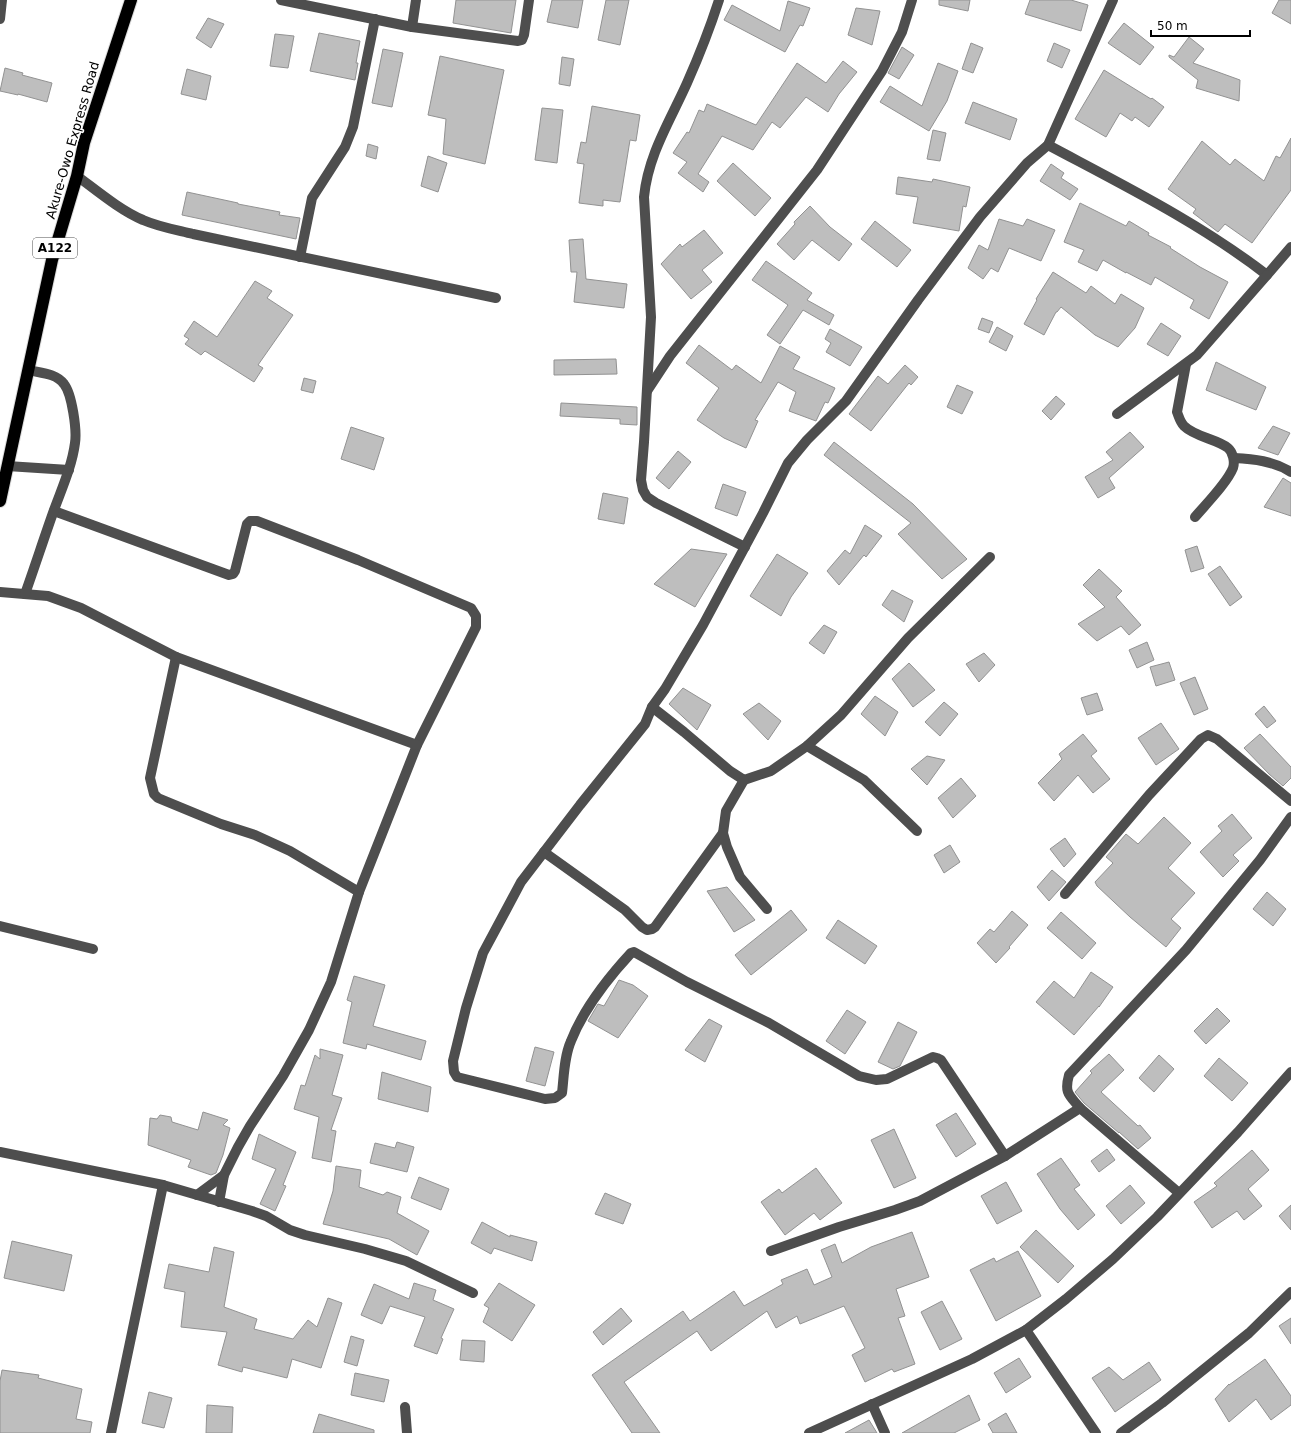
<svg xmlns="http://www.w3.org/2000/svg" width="1291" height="1433" viewBox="0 0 1291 1433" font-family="'DejaVu Sans',sans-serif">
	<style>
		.building { fill: #bebebe; stroke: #929292 }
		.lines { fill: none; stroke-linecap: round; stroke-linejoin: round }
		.highway-casing { stroke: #dbdbdb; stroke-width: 14 }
		.minor { stroke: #4e4e4e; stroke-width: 10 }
		.highway { stroke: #000; stroke-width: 12 }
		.labels { text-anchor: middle; stroke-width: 3; stroke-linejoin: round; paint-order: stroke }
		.shield { fill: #fff; stroke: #4c4c4c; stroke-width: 1 }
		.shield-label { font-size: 12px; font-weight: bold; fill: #000 }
		.street-label { font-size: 13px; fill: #000; stroke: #fff }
	</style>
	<rect width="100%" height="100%" fill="#fff"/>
	<!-- building -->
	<g class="building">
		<path d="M456,0H516L511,33L453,23Z"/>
		<path d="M552,0H583L578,28L547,22Z"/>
		<path d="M606,0H629L620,45L598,40Z"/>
		<path d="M939,0H970L968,11L939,5Z"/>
		<path d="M1030,0H1071L1088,5L1081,31L1025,14Z"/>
		<path d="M1279,0H1291V24L1272,13Z"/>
		<path d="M788,1L810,8L803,26L800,25L785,52L724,20L732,5L780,31Z"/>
		<path d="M856,8L880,11L872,45L848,35Z"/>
		<path d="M208,18L224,24L211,48L196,38Z"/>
		<path d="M1124,23L1154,47L1140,65L1108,43Z"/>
		<path d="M319,33L360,41L356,63H358L355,80L310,71Z"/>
		<path d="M275,34L294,36L288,68L270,66Z"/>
		<path d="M1189,37L1204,49L1193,63L1240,80L1239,101L1196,88L1198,80L1169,57V55L1174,57Z"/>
		<path d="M971,43L983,48L973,73L962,69Z"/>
		<path d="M1054,43L1070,50L1062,68L1047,61Z"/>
		<path d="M902,47L914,55L899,79L888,73Z"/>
		<path d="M383,49L403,53L392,107L372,103Z"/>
		<path d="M440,56L504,70L485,164L443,154L446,119L428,115Z"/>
		<path d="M562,57L574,59L570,86L559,84Z"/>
		<path d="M843,61L857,72L839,94L828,112L806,97L780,128L772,122L753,150L722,136L698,174L709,182L703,192L678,173L687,162L673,153L687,132L689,133L699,110L704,112L707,104L756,125L797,63L826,83Z"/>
		<path d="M938,63L958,71L947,101L929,131L880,102L890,86L922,106Z"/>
		<path d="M5,68L23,73L22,75L52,83L47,102L18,94V95L0,91Z"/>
		<path d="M187,69L211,76L206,100L181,94Z"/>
		<path d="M1104,70L1151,99L1152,98L1164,107L1149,127L1135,117L1132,121L1120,113L1106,137L1075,119Z"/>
		<path d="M973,102L1017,119L1010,140L965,123Z"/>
		<path d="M592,106L640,115L636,141L630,140L620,202L603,200V206L579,203L584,164L577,163L581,142L586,143Z"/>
		<path d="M542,108L563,110L557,163L535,160Z"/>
		<path d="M933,130L946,133L940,161L927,159Z"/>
		<path d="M1291,138V190L1252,243L1225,224L1218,232L1193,213L1196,209L1168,189L1202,141L1230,165L1235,159L1264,181L1276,156L1280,158Z"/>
		<path d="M368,144L378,147L376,159L366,156Z"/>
		<path d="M428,156L447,163L438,192L421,186Z"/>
		<path d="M733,163L771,198L755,216L717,181Z"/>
		<path d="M1051,164L1064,173L1061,178L1078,189L1070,200L1040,181Z"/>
		<path d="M898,177L932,182L933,179L970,187L966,207L963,206L959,231L913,223L918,197L896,194Z"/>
		<path d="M187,192L238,203V204L280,212L279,215L300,218L296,239L182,215Z"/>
		<path d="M1080,203L1126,226L1129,221L1149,233L1148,235L1171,247L1170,248L1200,267L1228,282L1209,319L1190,308L1194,300L1155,277L1151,285L1126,272V273L1103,260L1097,271L1078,262L1084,250L1064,242Z"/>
		<path d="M810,206L830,227L852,244L839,261L812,240L794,260L777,244L795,224L794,222Z"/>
		<path d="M999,219L1023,226L1027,219L1055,230L1041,261L1009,248L998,272L991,268L983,279L968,268L979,245L988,250Z"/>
		<path d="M875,221L911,250L897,267L861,239Z"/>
		<path d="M704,230L723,253L702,270L712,282L691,299L661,264L680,244L682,247Z"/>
		<path d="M583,239L586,279L627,284L624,308L574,302L577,272H571L569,240Z"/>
		<path d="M766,261L812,293L807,300L834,315L829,325L803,310L780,344L767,335L788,305L752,280Z"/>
		<path d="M1053,272L1086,293L1091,286L1115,304L1121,294L1144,308L1135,328L1118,347L1095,335L1061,307L1057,312H1056L1044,335L1024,324L1037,300L1036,299Z"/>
		<path d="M255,281L272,291L267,298L293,315L258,365L263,368L254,382L205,351L201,355L185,344L189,339L184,336L194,321L217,337Z"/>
		<path d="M982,318L993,322L989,333L978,329Z"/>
		<path d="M1161,323L1181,336L1168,356L1147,344Z"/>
		<path d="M997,327L1013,336L1006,351L989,342Z"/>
		<path d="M830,329L862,347L850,366L826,352L831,343L825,339Z"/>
		<path d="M699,345L732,370L736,365L761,383L780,346L800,357L793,369L835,388L828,403L825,402L816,421L789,411L796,392L778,382L755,420L758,421L746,448L724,438L697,420L719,388L686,363Z"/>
		<path d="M616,359L617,374L554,375V360Z"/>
		<path d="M1216,362L1266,387L1256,410L1206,390Z"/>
		<path d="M905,365L918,377L911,385L909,383L871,431L849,414L878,376L888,384Z"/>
		<path d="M304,378L316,381L313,393L301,390Z"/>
		<path d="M957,385L973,392L962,414L947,407Z"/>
		<path d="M1056,396L1065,404L1051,420L1042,411Z"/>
		<path d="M561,403L637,407V425L620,424V419L560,416Z"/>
		<path d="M1273,426L1290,433L1278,455L1258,448Z"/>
		<path d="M351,427L384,438L374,470L341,459Z"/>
		<path d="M1130,432L1144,447L1109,478L1115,488L1098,498L1085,477L1113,460L1106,452Z"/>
		<path d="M834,442L913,504L967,559L942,579L898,534L911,523L824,455Z"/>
		<path d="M678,451L691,462L669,489L656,478Z"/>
		<path d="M1283,478L1291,483V516L1264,507Z"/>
		<path d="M723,484L746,492L737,516L715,508Z"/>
		<path d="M603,493L628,498L624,524L598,519Z"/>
		<path d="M865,525L882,536L866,557L864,555L839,585L827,571L845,550L850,554Z"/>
		<path d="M1197,546L1204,568L1191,572L1185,550Z"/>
		<path d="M691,549L727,554L695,607L654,584Z"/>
		<path d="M777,554L808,573L791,597L781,616L750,596Z"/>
		<path d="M1220,566L1242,597L1230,606L1208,574Z"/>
		<path d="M1099,569L1122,591L1116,597L1141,625L1129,635L1121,626L1097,641L1078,624L1105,607L1083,585Z"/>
		<path d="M892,590L913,601L904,622L882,605Z"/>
		<path d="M824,625L837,632L824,654L809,643Z"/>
		<path d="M1147,642L1154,660L1137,668L1129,650Z"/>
		<path d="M984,653L995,665L979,682L966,664Z"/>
		<path d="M1169,662L1175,680L1156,686L1150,667Z"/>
		<path d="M909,663L935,690L913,707L892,679Z"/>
		<path d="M1195,677L1208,709L1194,715L1180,683Z"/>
		<path d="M683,688L711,705L697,730L669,704Z"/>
		<path d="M1097,693L1103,710L1087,715L1081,698Z"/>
		<path d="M875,696L898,712L885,736L861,714Z"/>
		<path d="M944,702L958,714L940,736L925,722Z"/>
		<path d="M759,703L781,721L768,740L743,714Z"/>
		<path d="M1264,706L1276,721L1267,728L1255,714Z"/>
		<path d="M1161,723L1179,749L1156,765L1138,738Z"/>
		<path d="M1083,734L1097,751L1091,756L1110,779L1093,793L1078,775L1054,801L1038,783L1062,759L1059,754Z"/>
		<path d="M1260,734L1291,767V778L1283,786L1269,774L1244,748Z"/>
		<path d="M927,756L945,760L927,785L911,769Z"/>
		<path d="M961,778L976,796L953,818L938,798Z"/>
		<path d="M1232,814L1252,838L1233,855L1239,861L1223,877L1200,852L1222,831L1218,826Z"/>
		<path d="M1164,817L1191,843L1168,868L1195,893L1171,919L1181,928L1166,947L1130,917L1097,886L1095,882L1113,863L1106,857L1126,834L1138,844Z"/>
		<path d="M1065,838L1076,854L1064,867L1050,849Z"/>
		<path d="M950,845L960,862L944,873L934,855Z"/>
		<path d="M1052,870L1066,882L1049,901L1037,887Z"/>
		<path d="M727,887L755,920L734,932L707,891Z"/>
		<path d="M1267,892L1286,909L1273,926L1253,909Z"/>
		<path d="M791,910L807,930L751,975L735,955Z"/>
		<path d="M1012,911L1028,925L1009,947L1010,948L996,963L977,943L990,929L994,932Z"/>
		<path d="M1061,912L1096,943L1082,959L1047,928Z"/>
		<path d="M838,920L877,946L865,964L826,938Z"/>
		<path d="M1091,972L1113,987L1099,1007V1006L1074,1035L1036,1002L1054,981L1074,998Z"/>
		<path d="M354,976L385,985L373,1026L426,1041L421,1060L367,1044L366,1049L343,1043L352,1002L347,1000Z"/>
		<path d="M619,980L633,985L648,996L618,1038L588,1021L598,1004L604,1006Z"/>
		<path d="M1217,1008L1230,1021L1206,1044L1194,1031Z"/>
		<path d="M847,1010L866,1022L845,1054L826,1041Z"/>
		<path d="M709,1019L722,1026L705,1062L685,1050Z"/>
		<path d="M898,1022L917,1032L900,1066L893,1069L878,1062Z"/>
		<path d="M535,1047L554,1052L545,1086L526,1081Z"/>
		<path d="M320,1049L343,1055L332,1095L342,1098L331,1130L336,1131L331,1162L312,1158L319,1117L294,1109L301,1085L305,1086L315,1055L320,1059Z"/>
		<path d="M1109,1054L1124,1070L1101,1092L1138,1126L1140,1125L1151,1138L1138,1149L1119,1132V1133L1084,1103L1075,1092L1092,1073L1090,1071Z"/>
		<path d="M1159,1055L1174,1069L1154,1092L1139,1078Z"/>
		<path d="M1219,1058L1248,1083L1232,1101L1204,1076Z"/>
		<path d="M382,1072L431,1087L428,1112L378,1099Z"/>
		<path d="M203,1112L228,1120L223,1125L230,1128L223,1155L216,1173L211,1175L188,1167L191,1160L148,1145L150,1118L157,1119L160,1115L171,1117L172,1122L198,1130Z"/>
		<path d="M956,1113L976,1144L956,1157L936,1125Z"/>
		<path d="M894,1129L916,1178L894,1188L871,1140Z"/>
		<path d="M259,1134L296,1152L283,1185L286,1186L275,1211L260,1204L276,1169L252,1159Z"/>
		<path d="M397,1142L414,1147L407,1172L370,1163L375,1143L395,1148Z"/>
		<path d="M1107,1149L1115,1160L1099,1172L1091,1161Z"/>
		<path d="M1252,1150L1269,1170L1248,1189L1262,1206L1244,1220L1237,1211L1212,1228L1194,1202L1217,1186L1214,1183Z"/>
		<path d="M1061,1158L1080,1185L1074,1189L1095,1215L1078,1230L1060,1209L1037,1174Z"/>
		<path d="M336,1166L361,1170L359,1187L383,1195L387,1192L401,1197L397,1213L429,1231L417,1255L389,1239L323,1224L333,1191Z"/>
		<path d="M816,1168L842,1203L820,1220L814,1213L785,1235L761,1202L779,1189L782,1193Z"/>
		<path d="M419,1177L449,1189L441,1210L411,1198Z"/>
		<path d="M1006,1182L1022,1211L997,1224L981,1196Z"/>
		<path d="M1130,1185L1145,1203L1121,1224L1106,1206Z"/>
		<path d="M605,1193L631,1204L623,1224L595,1214Z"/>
		<path d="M1291,1205V1230L1279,1216Z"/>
		<path d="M482,1222L510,1237V1235L537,1242L532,1261L494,1248L491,1254L471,1243Z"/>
		<path d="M1036,1230L1074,1266L1058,1283L1020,1247Z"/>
		<path d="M912,1232L929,1277L896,1289L905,1316L898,1318L915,1364L894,1372L892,1369L865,1382L852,1355L865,1348L844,1306L800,1324L797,1316L776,1328L767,1311L711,1351L697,1331L624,1382L660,1433H632L592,1375L683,1311L690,1321L734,1291L744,1306L783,1284L781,1280L807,1269L814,1285L832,1277L821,1250L835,1244L842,1263L871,1247Z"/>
		<path d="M12,1241L72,1255L64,1291L4,1278Z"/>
		<path d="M214,1247L234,1252L224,1307L257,1319L254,1329L293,1339L308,1320L317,1327L328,1298L342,1303L321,1368L292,1359L287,1378L243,1367L242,1372L218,1365L227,1332L181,1327L185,1292L164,1288L169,1264L209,1272Z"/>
		<path d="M1018,1251L1041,1296L996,1321L970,1270L994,1258L996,1262Z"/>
		<path d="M414,1283L436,1290L433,1300L454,1309L441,1338L443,1339L437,1354L414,1346L425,1317L390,1306L382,1324L361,1315L374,1284L409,1299Z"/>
		<path d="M499,1283L535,1305L512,1341L483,1322L489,1308L484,1305Z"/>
		<path d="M942,1301L962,1339L940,1350L921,1312Z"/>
		<path d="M621,1308L632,1321L603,1345L593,1332Z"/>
		<path d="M1291,1318V1344L1279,1326Z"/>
		<path d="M351,1336L364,1340L357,1366L344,1362Z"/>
		<path d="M462,1340L485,1341L484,1362L460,1360Z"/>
		<path d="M1019,1358L1031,1377L1006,1393L994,1373Z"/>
		<path d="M1265,1359L1291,1396V1405L1271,1420L1256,1399L1229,1422L1215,1399L1229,1384V1385Z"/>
		<path d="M1149,1362L1161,1380L1115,1412L1092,1378L1109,1367L1123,1380Z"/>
		<path d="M2,1370L39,1375L38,1378L82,1389L76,1419L92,1422L90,1433H0V1381Z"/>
		<path d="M355,1373L389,1380L384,1402L351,1395Z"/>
		<path d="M149,1392L172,1398L164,1428L142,1423Z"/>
		<path d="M969,1395L980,1420L954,1433H902Z"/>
		<path d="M207,1405L233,1407L232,1433H206Z"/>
		<path d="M1006,1413L1017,1433H993L988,1424Z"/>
		<path d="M319,1414L374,1430V1433H313Z"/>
		<path d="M869,1420L877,1433H845Z"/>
	</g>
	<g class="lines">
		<defs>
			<path id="highway" d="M0,501L52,260L77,176L84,143L131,0"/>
		</defs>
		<!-- highway casing -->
		<use href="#highway" class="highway-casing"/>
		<!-- minor -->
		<g class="minor">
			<path d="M281,0L412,27L518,41L522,40L524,35L529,0"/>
			<path d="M719,0C710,28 699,56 687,83C670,121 648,155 644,197L651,317L644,442L641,480L643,490L647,497L656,503L745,547"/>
			<path d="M0,19L2,0"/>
			<path d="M412,27L416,0"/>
			<path d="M1048,145C1123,185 1200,223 1267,275L1291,247"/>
			<path d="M77,176C96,190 121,211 143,220C159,227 177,230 193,234L496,298"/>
			<path d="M300,257L312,198L345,147L353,127L375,19"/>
			<path d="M1186,364L1177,412C1179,417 1180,422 1184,426C1195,437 1217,439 1228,448C1233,452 1235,462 1233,468C1227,483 1206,504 1195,517"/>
			<path d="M647,391L670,356L817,170L882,71L902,32L912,0"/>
			<path d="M1117,414L1197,355L1267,275"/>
			<path d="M1234,458C1253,459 1274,461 1291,472"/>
			<path d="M7,466L69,470"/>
			<path d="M54,511L229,575L233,574L235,571L247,524L250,521H257L358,560L471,608L476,616V627L417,745L359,892L331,982L309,1030L283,1076L250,1126L238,1147L224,1175L219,1202"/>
			<path d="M0,592L48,596L81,608L176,657L417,745"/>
			<path d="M25,594C35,566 44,538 54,510C62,488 72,466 75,443C77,430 72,394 64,384C56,373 40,373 28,370"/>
			<path d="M176,657L150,778L154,794L158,798L221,824L255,835L290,851L359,892"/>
			<path d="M652,707L684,732L730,771L744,780L771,771L807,746L841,715L908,638L990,557"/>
			<path d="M807,746L864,780L917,831"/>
			<path d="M744,780L726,811L723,833L727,847L740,877L767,909"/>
			<path d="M544,852L625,910L642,927L647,930L652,929L655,927L723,833"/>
			<path d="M1065,894L1149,795L1201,739L1208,735L1217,739L1291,801"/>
			<path d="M0,926L93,949"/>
			<path d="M0,1152L163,1185L252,1211L266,1216L290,1230L305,1235L365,1249L406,1261L473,1293"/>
			<path d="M1005,1156L941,1060L937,1058L933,1057L887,1079L876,1080L859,1076L769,1023L687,982L634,952L631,953C607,979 584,1008 571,1041C564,1057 564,1076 562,1093L555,1098L545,1099L457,1077L454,1072L453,1061L466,1008L483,953L521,882L580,805L645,724L652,707L665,689L703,625L763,513L788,463L807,440L846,401L918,300L980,217L1027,163L1048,145L1113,0"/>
			<path d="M1179,1193L1080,1108C1069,1095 1064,1093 1069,1075L1186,950L1260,860L1291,817"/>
			<path d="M197,1195L224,1175"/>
			<path d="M771,1251L839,1227L895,1210L920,1201L1005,1156L1080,1108"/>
			<path d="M1026,1330L1096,1433"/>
			<path d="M872,1404L885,1433"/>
			<path d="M405,1407L407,1433"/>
			<path d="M111,1433L163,1185"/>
			<path d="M809,1433L972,1359L1026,1330L1066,1299L1113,1259L1157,1217L1238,1132L1291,1072"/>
			<path d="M1121,1433L1162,1403L1249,1333L1291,1292"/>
		</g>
		<!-- highway -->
		<use href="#highway" class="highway"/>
	</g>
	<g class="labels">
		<!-- shield labels -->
		<rect class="shield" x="33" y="238" width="44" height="20" rx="3"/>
		<g class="shield-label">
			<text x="55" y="252">A122</text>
		</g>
		<!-- street labels -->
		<g class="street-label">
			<text transform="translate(72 140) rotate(-74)" y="5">Akure-Owo Express Road</text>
		</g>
	</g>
	<!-- scale -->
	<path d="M1151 30v6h99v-6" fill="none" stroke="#000000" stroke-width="2"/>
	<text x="1157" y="30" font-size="12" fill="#000000" stroke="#ffffff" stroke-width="3" paint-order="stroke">50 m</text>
</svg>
